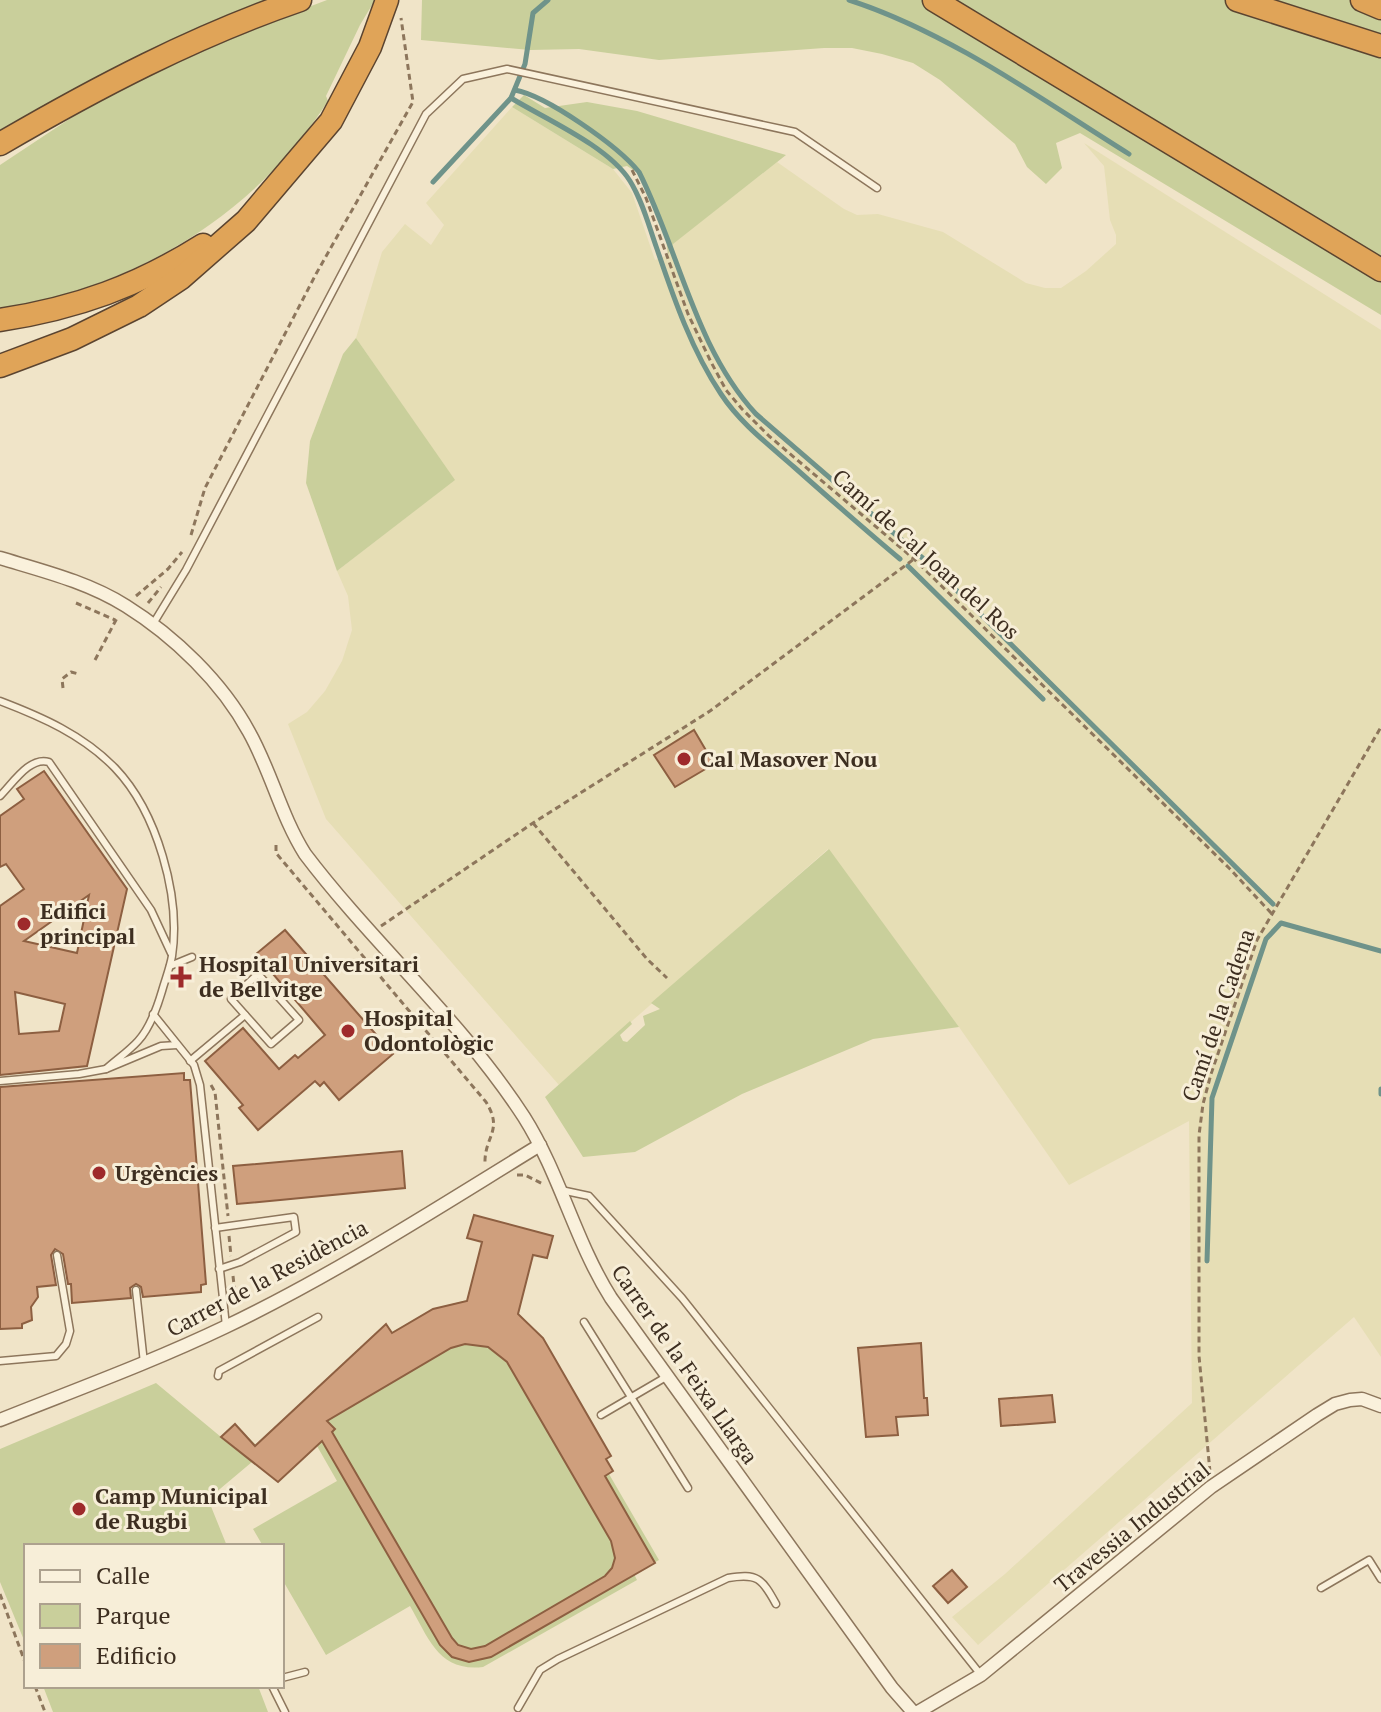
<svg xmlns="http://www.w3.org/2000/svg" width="1381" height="1712" viewBox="0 0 1381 1712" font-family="'PT Serif',serif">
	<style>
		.farmland { fill: #e6deb5 }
		.green { fill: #c9cf9b }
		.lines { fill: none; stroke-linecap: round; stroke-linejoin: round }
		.stream { stroke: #6f938a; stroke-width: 5 }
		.building { fill: #cf9f7d; stroke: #8d5f41; stroke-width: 2; fill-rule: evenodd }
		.service-casing { stroke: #8d765c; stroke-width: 9 }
		.minor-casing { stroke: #8d765c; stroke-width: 15 }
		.motorway-casing { stroke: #5b4430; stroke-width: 25 }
		.path { stroke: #8d765c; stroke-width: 3; stroke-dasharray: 6 4; stroke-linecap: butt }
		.service { stroke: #faf1dc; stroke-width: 6 }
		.minor { stroke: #faf1dc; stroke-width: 12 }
		.motorway { stroke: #e0a458; stroke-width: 22 }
		.poi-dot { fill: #9e2a2b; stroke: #f7eed8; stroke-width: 3 }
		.labels { text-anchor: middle; stroke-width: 6; stroke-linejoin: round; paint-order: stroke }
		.street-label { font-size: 22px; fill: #3d2e20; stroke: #f7eed8 }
		.poi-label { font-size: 22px; font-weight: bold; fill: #3d2e20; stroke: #f7eed8; text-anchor: start }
	</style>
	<rect width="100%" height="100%" fill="#f0e4c8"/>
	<!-- farmland -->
	<path class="farmland" d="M512,107L613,169L632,193L655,260L668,255L672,244L777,162L844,209L857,215L878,214L943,232L1026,283L1045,288H1061L1086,271L1116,244V235L1110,220L1104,166L1084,143L1381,330V1357L1354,1317L978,1645L952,1617L1005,1574L1192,1403L1189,1121L1069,1185L959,1027L828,849L559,1085L326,819L288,724L307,712L325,691L342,661L352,630L348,596L337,571L454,480L356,338L382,252L405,224L431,245L444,225L426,203Z"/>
	<!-- green -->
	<g class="green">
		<path d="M0,0H270L0,133Z"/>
		<path d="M327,0H375L360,25L326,96L328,101L324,107C250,219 131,288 0,309V165L101,98L240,33Z"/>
		<path d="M422,0H1381V315L1080,133L1056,143L1062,168L1046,184L1027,167L1015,144L940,80L913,63L882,54L852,48H824L659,60L579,49L530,50L421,40Z"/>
		<path d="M524,95L545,108L587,102L637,111L786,155L673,244L668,255L665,230L638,173L627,166L613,169L512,107Z"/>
		<path d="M356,338L455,480L337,571L306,483L310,441L343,354Z"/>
		<path d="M829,849L959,1027L873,1039L742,1094L635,1152L583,1157L545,1097L630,1021L632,1024L620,1035L623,1041L627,1042L645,1025L643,1016L660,1009L651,1003Z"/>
		<path d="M473,1215L553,1236L547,1258L533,1255L518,1313L543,1338L611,1456L606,1459L613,1471L609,1474L659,1560L634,1574L637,1580L483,1667C439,1672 429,1639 410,1606L326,1655L282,1579V1546H263L253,1529L337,1481L317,1446L278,1482L252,1462L208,1499L227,1546H26V1645L0,1582V1449L156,1383L221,1437L235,1424L256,1445L386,1324L392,1332L433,1309L467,1300L482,1242L467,1238Z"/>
		<path d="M43,1686H258L268,1712H53Z"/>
	</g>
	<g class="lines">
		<!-- stream -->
		<g class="stream">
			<path d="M849,0C948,32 1041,99 1129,154"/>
			<path d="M515,90C547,96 618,146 639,172C679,251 695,348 756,414L933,567L1273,904"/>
			<path d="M511,98C547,120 608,146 630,181C643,202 649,227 657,249C674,299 692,351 721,394C740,423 769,445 794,467C829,498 864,529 900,559"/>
			<path d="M433,182L511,98L525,64L533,13L548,0"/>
			<path d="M908,566L1043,699"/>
			<path d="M1381,1089V1094"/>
			<path d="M1207,1261L1212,1098L1266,939L1281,923L1381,951"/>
		</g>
	</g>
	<!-- building -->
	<g class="building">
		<path d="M694,730L714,764L675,787L654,755Z"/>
		<path d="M44,771L127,889L87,1066L0,1075V906L24,889L6,864L0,867V816L24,799L17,789ZM89,895L77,953L24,941ZM15,992L65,1004L59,1031L19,1034Z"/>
		<path d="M285,930L393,1054L339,1100L324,1082L320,1086L315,1081L258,1130L239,1108L243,1105L205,1061L243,1028L279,1069L295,1055L298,1058L325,1035L256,954Z"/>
		<path d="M184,1073V1080H190L206,1284L201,1285V1292L143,1297L141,1287L136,1284L130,1288L131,1298L72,1303L71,1284H68L63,1254L55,1249L51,1255L56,1285L37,1287L38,1297L31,1307L32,1320L22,1324V1328L0,1329V1087Z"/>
		<path d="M402,1151L405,1188L237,1204L233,1166Z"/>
		<path d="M474,1215L553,1236L547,1258L533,1255L518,1314L543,1338L611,1456L606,1459L613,1471L605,1476L655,1563L491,1657L469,1662L452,1657L440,1645L322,1441L278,1482L221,1437L235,1424L255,1446L386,1324L392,1333L433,1309L467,1301L482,1242L467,1238ZM465,1344L488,1347L507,1362L611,1541L615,1558L612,1568L605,1576L485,1646L471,1649L458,1645L452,1638L332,1432L335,1429L327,1421L451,1348Z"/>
		<path d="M921,1343L924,1398H927L928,1415L896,1417L898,1435L866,1437L858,1348Z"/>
		<path d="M1052,1395L1055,1422L1001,1426L999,1399Z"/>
		<path d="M952,1570L967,1587L948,1603L933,1586Z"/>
	</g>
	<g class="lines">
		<defs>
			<g id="service">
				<path d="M153,624L186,570L426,114L463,79L507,69L795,132L877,188"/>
				<path d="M0,701C42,717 83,735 115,768C157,812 181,896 172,956C170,968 165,980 162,991C157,1008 150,1028 138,1041C129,1051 116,1060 106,1069L161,1046L177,1045"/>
				<path d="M0,796C13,783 30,756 49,762L151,910L171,953"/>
				<path d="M170,966L192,957"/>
				<path d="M258,974L299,1020L271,1044L231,999Z"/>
				<path d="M153,1014L194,1065L200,1085L226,1326"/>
				<path d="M190,1061L245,1015"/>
				<path d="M0,1081L79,1074L106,1069"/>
				<path d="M561,1190L589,1196L682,1298L981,1675"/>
				<path d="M215,1228L294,1217L296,1232L240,1262L219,1269"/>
				<path d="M136,1290L144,1363"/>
				<path d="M584,1322L688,1488"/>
				<path d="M0,1361L56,1356L66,1344L70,1331L57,1255"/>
				<path d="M218,1376L219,1371L318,1317"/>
				<path d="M601,1415L666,1377"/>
				<path d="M1321,1588L1369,1560L1381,1579"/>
				<path d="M282,1678L305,1672"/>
				<path d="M272,1686L285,1712"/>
				<path d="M518,1708L540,1670L558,1659L728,1578C757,1573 762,1578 776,1604"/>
			</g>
			<g id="minor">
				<path d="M0,558C43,571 88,582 126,606C174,636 222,682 249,732C271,771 281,816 305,854C374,945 462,1021 524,1117C560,1174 575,1241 611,1298L892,1688L913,1712"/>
				<path d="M0,1420C75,1390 152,1362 225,1327C334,1275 437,1208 540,1145"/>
				<path d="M918,1712L981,1675L1211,1487L1317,1415L1335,1404L1350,1400L1362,1399L1381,1406"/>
			</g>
			<g id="motorway">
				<path d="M934,0L1381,270"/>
				<path d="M1237,0L1381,46"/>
				<path d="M1362,0L1381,8"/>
				<path d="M0,144C96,88 195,36 300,0"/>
				<path d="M0,320C77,308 138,286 203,245"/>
				<path d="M0,366L72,339L139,306L181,278L246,221L331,121L370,47L387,0"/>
			</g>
		</defs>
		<!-- service casing -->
		<use href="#service" class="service-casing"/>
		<!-- minor casing -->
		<use href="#minor" class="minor-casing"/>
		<!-- motorway casing -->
		<use href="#motorway" class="motorway-casing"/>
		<!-- path -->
		<g class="path">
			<path d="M632,170L646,198L688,314L711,362L726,390L742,409L769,436L914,559L1230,869L1272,914"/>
			<path d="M191,535L205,488L316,274L413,102L401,18"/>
			<path d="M136,596L168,569L182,552"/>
			<path d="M76,603L115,620"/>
			<path d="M148,603L161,587"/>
			<path d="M95,660L117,618"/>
			<path d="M63,688L62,679L71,672L79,674"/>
			<path d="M533,823L647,959L667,978"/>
			<path d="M276,845V853L486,1102C504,1131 484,1136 485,1164"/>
			<path d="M381,926L533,823L710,711L914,559"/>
			<path d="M211,1085L215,1092L228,1216"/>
			<path d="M517,1175H525L543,1184"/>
			<path d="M229,1236L231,1256"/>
			<path d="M233,1276L236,1302"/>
			<path d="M1210,1472L1199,1356V1135L1203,1104L1211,1074L1257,940L1381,727"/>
			<path d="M0,1594L26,1665"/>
			<path d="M35,1686L45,1712"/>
		</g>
		<!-- service -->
		<use href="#service" class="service"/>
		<!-- minor -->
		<use href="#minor" class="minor"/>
		<!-- motorway -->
		<use href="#motorway" class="motorway"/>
	</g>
	<!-- markers -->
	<g class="poi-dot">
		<circle cx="684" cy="759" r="8"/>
		<circle cx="24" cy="924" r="8"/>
		<path d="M177 965h8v8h8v8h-8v8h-8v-8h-8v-8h8z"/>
		<circle cx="348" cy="1031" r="8"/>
		<circle cx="99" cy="1173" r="8"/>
		<circle cx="79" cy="1509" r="8"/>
	</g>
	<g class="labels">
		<!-- street labels -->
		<g class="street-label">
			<text transform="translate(926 554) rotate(42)" y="8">Camí de Cal Joan del Ros</text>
			<text transform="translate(1218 1015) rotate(-71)" y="8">Camí de la Cadena</text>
			<text transform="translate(267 1278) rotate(-28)" y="8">Carrer de la Residència</text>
			<text transform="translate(685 1364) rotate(55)" y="8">Carrer de la Feixa Llarga</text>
			<text transform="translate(1132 1527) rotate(-39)" y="8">Travessia Industrial</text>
		</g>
		<!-- poi labels -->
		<g class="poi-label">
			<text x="700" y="767">Cal Masover Nou</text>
			<text x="40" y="919">Edifici<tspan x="40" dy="25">principal</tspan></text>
			<text x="199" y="972">Hospital Universitari<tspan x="199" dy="25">de Bellvitge</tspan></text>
			<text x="364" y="1026">Hospital<tspan x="364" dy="25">Odontològic</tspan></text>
			<text x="115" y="1181">Urgències</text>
			<text x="95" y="1504">Camp Municipal<tspan x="95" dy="25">de Rugbi</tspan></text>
		</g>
	</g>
	<!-- legend -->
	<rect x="24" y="1544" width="260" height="144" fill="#f7eed8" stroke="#ada18e" stroke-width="2"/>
	<rect x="40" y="1570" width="40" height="12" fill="#faf1dc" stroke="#ada18e" stroke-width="2"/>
	<text x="96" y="1584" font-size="24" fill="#3d2e20">Calle</text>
	<rect x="40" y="1604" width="40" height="24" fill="#c9cf9b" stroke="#ada18e" stroke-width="2"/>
	<text x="96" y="1624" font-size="24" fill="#3d2e20">Parque</text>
	<rect x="40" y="1644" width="40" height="24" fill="#cf9f7d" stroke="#ada18e" stroke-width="2"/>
	<text x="96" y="1664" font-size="24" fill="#3d2e20">Edificio</text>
</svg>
